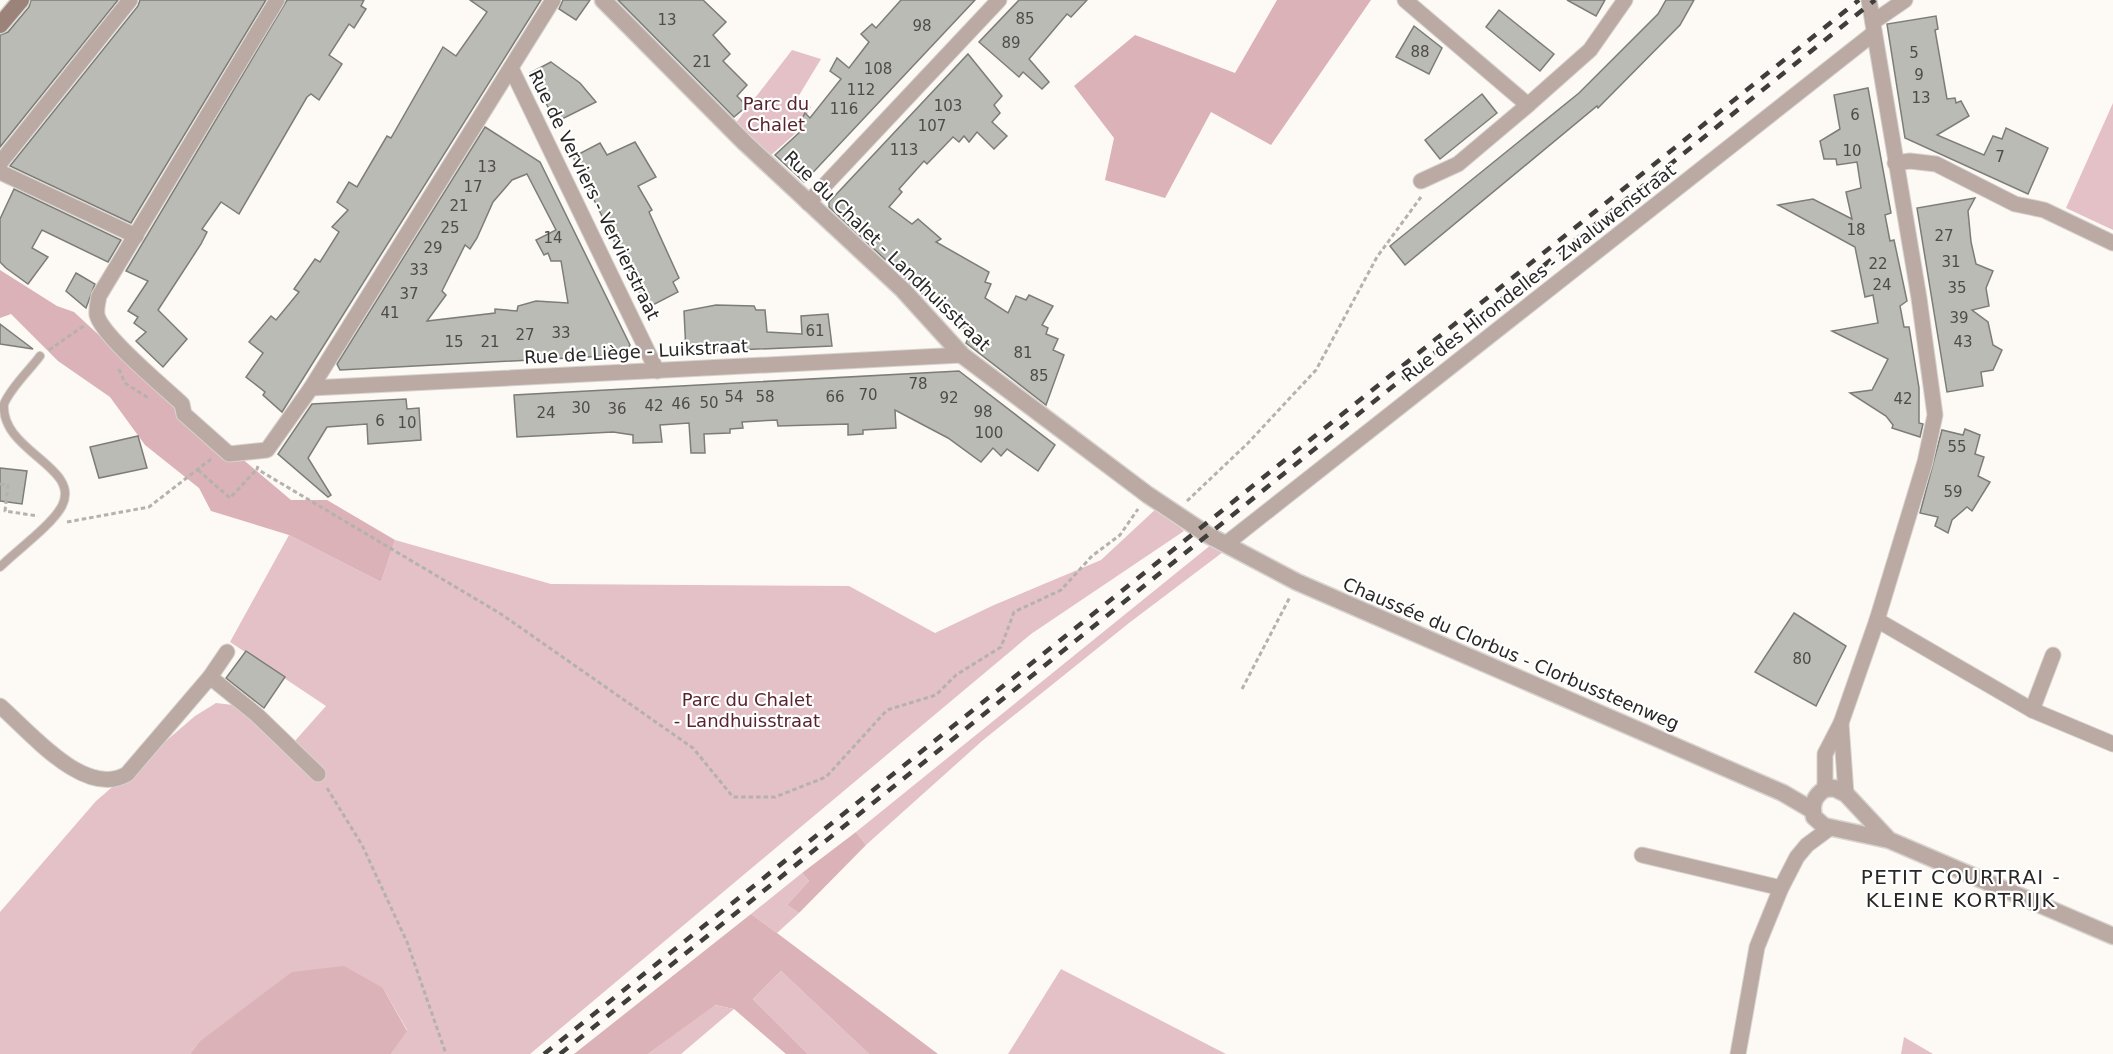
<svg xmlns="http://www.w3.org/2000/svg" width="2113" height="1054" viewBox="0 0 2113 1054" font-family="'DejaVu Sans',sans-serif">
	<style>
		.green { fill: #e4c1c6 }
		.forest { fill: #dbb2b7 }
		.building { fill: #bbbbb5; stroke: #7d7d78; stroke-width: 1.5; fill-rule: evenodd }
		.lines { fill: none; stroke-linecap: round; stroke-linejoin: round }
		.service-casing { stroke: #d7d3cf; stroke-width: 10 }
		.minor-casing { stroke: #d7d3cf; stroke-width: 17 }
		.tertiary-casing { stroke: #d7d3cf; stroke-width: 19 }
		.secondary-casing { stroke: #d7d3cf; stroke-width: 19 }
		.path { stroke: #b5b2ae; stroke-width: 3; stroke-dasharray: 4.5 3; stroke-linecap: butt }
		.service { stroke: #baaaa3; stroke-width: 8 }
		.minor { stroke: #baaaa3; stroke-width: 15 }
		.tertiary { stroke: #baaaa3; stroke-width: 16 }
		.secondary { stroke: #9b837a; stroke-width: 16 }
		.rail { stroke: #3f3e3c; stroke-width: 4.5; stroke-dasharray: 10 10; stroke-linecap: butt }
		.labels { text-anchor: middle; stroke-width: 4.5; stroke-linejoin: round; paint-order: stroke }
		.number-label { font-size: 15px; fill: #4d4c49 }
		.park-label { font-size: 18px; fill: #58232e; stroke: #fff }
		.street-label { font-size: 18px; fill: #282725; stroke: #fff }
		.neighbourhood-label { font-size: 20px; letter-spacing: 1.5px; fill: #282725; stroke: #fff }
	</style>
	<rect width="100%" height="100%" fill="#fdf9f4"/>
	<!-- green -->
	<g class="green">
		<path d="M792,50L821,59L798,97L811,107L797,132L770,156L735,124Z"/>
		<path d="M2113,103V230L2066,208Z"/>
		<path d="M1158,507L1184,531L1031,634L530,1054H391L407,1030L383,988L199,1042L190,1054H0V912L96,801L195,716L216,703L233,705L294,742L326,706L230,642L289,535L381,582L395,540L551,584L849,586L935,633L994,605L1101,560Z"/>
		<path d="M1212,544L1223,552L1129,623L982,741L866,845L856,832Z"/>
		<path d="M802,873L809,881L787,905L799,913L777,933L751,914Z"/>
		<path d="M1061,969L1226,1054H1008Z"/>
		<path d="M781,971L869,1054H808L753,999Z"/>
		<path d="M714,1005L734,1009L681,1054H648Z"/>
		<path d="M1904,1037L1933,1054H1901Z"/>
	</g>
	<!-- forest -->
	<g class="forest">
		<path d="M1277,0H1371L1271,145L1211,112L1165,198L1105,180L1114,138L1074,86L1135,35L1235,73Z"/>
		<path d="M0,270L57,306L74,312L129,363L291,500H327L395,540L381,582L289,535L211,511L199,488L145,445L110,397L58,361L11,314L0,318Z"/>
		<path d="M856,832L866,845L799,913L787,905L809,881L802,873Z"/>
		<path d="M751,914L777,933L938,1054H869L781,971L753,999L808,1054H786L734,1009L715,1005L648,1054H574Z"/>
		<path d="M344,966L383,988L407,1031L391,1054H190L199,1042L292,972Z"/>
	</g>
	<!-- building -->
	<g class="building">
		<path d="M31,0H118L0,147V35L8,32L29,7Z"/>
		<path d="M140,0H266L131,223L10,166L138,6Z"/>
		<path d="M287,0H364L361,6L366,9L354,28L349,24L329,55L342,64L319,100L311,94L307,97L239,214L221,202L202,229L207,232L201,244L158,310L187,339L163,367L136,341L146,332L134,323L138,317L128,311L148,281L126,271Z"/>
		<path d="M470,0H541L282,412L263,395L265,392L246,377L263,353L249,342L271,316L276,320L299,292L294,289L315,259L320,262L339,232L332,227L348,210L337,202L349,182L357,187L387,136L391,138L443,47L456,56L487,12Z"/>
		<path d="M563,0H590L576,20L559,9Z"/>
		<path d="M618,0H703L726,22L713,35L730,54L723,61L747,85L737,96L747,106L734,117Z"/>
		<path d="M901,0H975L804,182L775,155L802,130L798,126L805,113L810,118L841,79L830,71L837,58L849,68L869,42L861,34L872,24L876,28Z"/>
		<path d="M1019,0H1087L1071,17L1067,14L1029,59L1049,82L1042,89L1023,72L1019,77L979,42Z"/>
		<path d="M1567,0H1605L1596,16Z"/>
		<path d="M1666,0H1694L1680,25L1598,108L1597,106L1405,265L1390,246L1579,93L1658,14Z"/>
		<path d="M1499,10L1554,54L1540,71L1486,27Z"/>
		<path d="M1936,16L1938,29L1935,30L1947,99L1955,98L1956,103L1961,101L1969,116L1937,135L1984,155L1993,136L2002,139L2006,128L2048,148L2028,194L1905,138L1887,24Z"/>
		<path d="M1414,26L1442,48L1429,74L1396,57Z"/>
		<path d="M968,54L1002,96L994,105L1000,113L992,122L1007,136L994,149L977,132L969,142L964,136L959,142L953,137L927,164L924,161L899,189L902,192L889,207L912,224L918,219L941,239L936,242L989,272L985,282L991,284L985,298L1008,313L1016,296L1026,300L1029,295L1053,306L1042,325L1048,328L1046,334L1058,339L1053,350L1064,355L1046,405L966,343L970,334L935,306L829,207V202Z"/>
		<path d="M551,62L580,83L596,102L556,122L530,73Z"/>
		<path d="M1868,88L1891,213L1885,215L1890,241L1894,240L1907,301L1900,306L1904,327H1909L1919,388V423L1923,424L1920,437L1892,428L1893,425L1886,416L1850,393L1872,390L1888,359L1832,331L1878,323L1873,295L1865,297L1855,247L1778,205L1813,199L1852,219L1846,192L1861,188L1857,162L1837,165L1836,159H1824L1820,141L1840,129L1834,95Z"/>
		<path d="M1482,94L1497,113L1440,159L1425,140Z"/>
		<path d="M485,127L540,162L630,345L624,355L340,370L337,364ZM527,174L556,230L536,240L544,255L548,253L551,261H561L568,303L536,301L518,306L517,311L495,309V313L427,321L446,295L442,291L465,245L470,249L477,238L493,202L512,180Z"/>
		<path d="M635,142L656,177L638,186L652,210L649,212L679,278L673,282L678,292L647,308L573,157L600,143L607,155Z"/>
		<path d="M14,189L121,240L108,262L42,230L32,248L48,257L28,284L6,268L0,262V219Z"/>
		<path d="M1975,198L1968,211L1971,242L1976,264L1993,271L1986,288L1989,306L1972,310L1988,322L1993,345L2002,350L1993,370L1981,372L1983,386L1947,392L1917,208Z"/>
		<path d="M76,273L95,284L86,308L66,291Z"/>
		<path d="M716,305L754,306L756,310H765L767,332L802,334L801,316L828,314L832,346L686,352L684,311Z"/>
		<path d="M0,324L33,349L0,344Z"/>
		<path d="M959,371L1055,445L1038,471L1007,449L1001,456L993,448L981,462L948,438L895,410L896,428L863,430V434L848,435V424L778,426L777,420L742,422L743,428L730,429V433L704,434L705,453H691L689,423L660,425L662,442L633,443V435L613,432L517,437L514,395Z"/>
		<path d="M406,399L407,409L419,408L421,440L368,444L367,424L327,427L308,458L331,495L328,497L278,454L312,404Z"/>
		<path d="M1965,429L1980,435L1975,454L1984,457L1978,476L1990,482L1972,511L1967,507L1952,520L1948,533L1935,526L1938,517L1920,513L1942,430L1963,435Z"/>
		<path d="M138,436L147,468L99,478L90,447Z"/>
		<path d="M0,468L27,471L22,504L0,501Z"/>
		<path d="M1794,613L1846,646L1816,706L1755,672Z"/>
		<path d="M246,651L285,677L264,708L226,678Z"/>
	</g>
	<g class="lines">
		<defs>
			<path id="service" d="M0,567C17,550 51,526 62,506C82,467 0,451 4,404C11,387 29,371 40,356"/>
			<g id="minor">
				<path d="M277,0L99,296C98,302 96,309 97,315C102,336 164,387 182,404L184,414L229,454L267,450L311,388L553,0"/>
				<path d="M1405,0L1528,105"/>
				<path d="M1873,22L1905,0"/>
				<path d="M511,68L657,371"/>
				<path d="M0,163L130,0"/>
				<path d="M1895,163L1910,161L1936,164L2015,204L2044,210L2113,243"/>
				<path d="M0,172L136,236"/>
				<path d="M1421,181L1458,164L1528,105L1590,50L1625,0"/>
				<path d="M808,203L999,0"/>
				<path d="M311,388L962,355"/>
				<path d="M1227,543L1874,33"/>
				<path d="M1877,620L2032,710L2113,744"/>
				<path d="M210,677L257,715L318,774"/>
				<path d="M0,706C30,732 85,799 127,774L210,677L227,652"/>
				<path d="M2032,710L2053,655"/>
				<path d="M1841,723L1846,794"/>
				<path d="M1825,789V754L1841,723L1877,620L1925,462L1935,415L1919,298L1869,0"/>
				<path d="M1642,855L1781,888"/>
				<path d="M1738,1054L1757,947L1781,888L1797,857L1807,845L1830,828"/>
			</g>
			<g id="tertiary">
				<path d="M603,0L745,143L903,290L962,355L1148,495L1208,535L1297,582L1783,793L1812,810"/>
				<path d="M1889,840L1846,794L1834,788L1825,789C1814,796 1811,804 1814,817L1824,826L1889,840L2113,936"/>
			</g>
			<path id="secondary" d="M0,25L21,0"/>
		</defs>
		<!-- service casing -->
		<use href="#service" class="service-casing"/>
		<!-- minor casing -->
		<use href="#minor" class="minor-casing"/>
		<!-- tertiary casing -->
		<use href="#tertiary" class="tertiary-casing"/>
		<!-- secondary casing -->
		<use href="#secondary" class="secondary-casing"/>
		<!-- path -->
		<g class="path">
			<path d="M49,350L85,325"/>
			<path d="M119,369L125,383L150,399"/>
			<path d="M258,466L257,469L501,614L693,748L733,797H775L826,777L887,710L936,695L956,675L1001,647L1014,612L1061,590L1092,556L1120,535L1138,509"/>
			<path d="M198,470L230,498L257,469"/>
			<path d="M0,484L8,485L5,511L38,516"/>
			<path d="M1187,501L1248,443L1316,370L1377,257L1421,197"/>
			<path d="M67,522L149,507L211,459"/>
			<path d="M1242,689L1290,597"/>
			<path d="M327,788L362,845L407,942L446,1054"/>
		</g>
		<!-- service -->
		<use href="#service" class="service"/>
		<!-- minor -->
		<use href="#minor" class="minor"/>
		<!-- tertiary -->
		<use href="#tertiary" class="tertiary"/>
		<!-- secondary -->
		<use href="#secondary" class="secondary"/>
		<!-- rail -->
		<g class="rail">
			<path d="M544,1054L1859,0"/>
			<path d="M560,1054L1875,0"/>
		</g>
	</g>
	<g class="labels">
		<!-- number labels -->
		<g class="number-label">
			<text x="1025" y="24">85</text>
			<text x="667" y="25">13</text>
			<text x="922" y="31">98</text>
			<text x="1011" y="48">89</text>
			<text x="1420" y="57">88</text>
			<text x="1914" y="58">5</text>
			<text x="702" y="67">21</text>
			<text x="878" y="74">108</text>
			<text x="1919" y="80">9</text>
			<text x="861" y="95">112</text>
			<text x="1921" y="103">13</text>
			<text x="948" y="111">103</text>
			<text x="844" y="114">116</text>
			<text x="1855" y="120">6</text>
			<text x="932" y="131">107</text>
			<text x="904" y="155">113</text>
			<text x="1852" y="156">10</text>
			<text x="2000" y="162">7</text>
			<text x="487" y="172">13</text>
			<text x="473" y="192">17</text>
			<text x="459" y="211">21</text>
			<text x="450" y="233">25</text>
			<text x="1856" y="235">18</text>
			<text x="1944" y="241">27</text>
			<text x="553" y="243">14</text>
			<text x="433" y="253">29</text>
			<text x="1951" y="267">31</text>
			<text x="1878" y="269">22</text>
			<text x="419" y="275">33</text>
			<text x="1882" y="290">24</text>
			<text x="1957" y="293">35</text>
			<text x="409" y="299">37</text>
			<text x="390" y="318">41</text>
			<text x="1959" y="323">39</text>
			<text x="815" y="336">61</text>
			<text x="561" y="338">33</text>
			<text x="525" y="340">27</text>
			<text x="454" y="347">15</text>
			<text x="490" y="347">21</text>
			<text x="1963" y="347">43</text>
			<text x="1023" y="358">81</text>
			<text x="1039" y="381">85</text>
			<text x="918" y="389">78</text>
			<text x="868" y="400">70</text>
			<text x="734" y="402">54</text>
			<text x="765" y="402">58</text>
			<text x="835" y="402">66</text>
			<text x="949" y="403">92</text>
			<text x="1903" y="404">42</text>
			<text x="709" y="408">50</text>
			<text x="681" y="409">46</text>
			<text x="654" y="411">42</text>
			<text x="581" y="413">30</text>
			<text x="617" y="414">36</text>
			<text x="983" y="417">98</text>
			<text x="546" y="418">24</text>
			<text x="380" y="426">6</text>
			<text x="407" y="428">10</text>
			<text x="989" y="438">100</text>
			<text x="1957" y="452">55</text>
			<text x="1953" y="497">59</text>
			<text x="1802" y="664">80</text>
		</g>
		<!-- park labels -->
		<g class="park-label">
			<text x="776" y="110">Parc du<tspan x="776" dy="21">Chalet</tspan></text>
			<text x="747" y="706">Parc du Chalet<tspan x="747" dy="21">- Landhuisstraat</tspan></text>
		</g>
		<!-- street labels -->
		<g class="street-label">
			<text transform="translate(594 195) rotate(64)" y="6">Rue de Verviers - Vervierstraat</text>
			<text transform="translate(887 251) rotate(44)" y="6">Rue du Chalet - Landhuisstraat</text>
			<text transform="translate(1539 273) rotate(-38)" y="6">Rue des Hirondelles - Zwaluwenstraat</text>
			<text transform="translate(636 352) rotate(-3)" y="6">Rue de Liège - Luikstraat</text>
			<text transform="translate(1511 654) rotate(23)" y="6">Chaussée du Clorbus - Clorbussteenweg</text>
		</g>
		<!-- neighbourhood labels -->
		<g class="neighbourhood-label">
			<text x="1961" y="884">PETIT COURTRAI -<tspan x="1961" dy="23">KLEINE KORTRIJK</tspan></text>
		</g>
	</g>
</svg>
